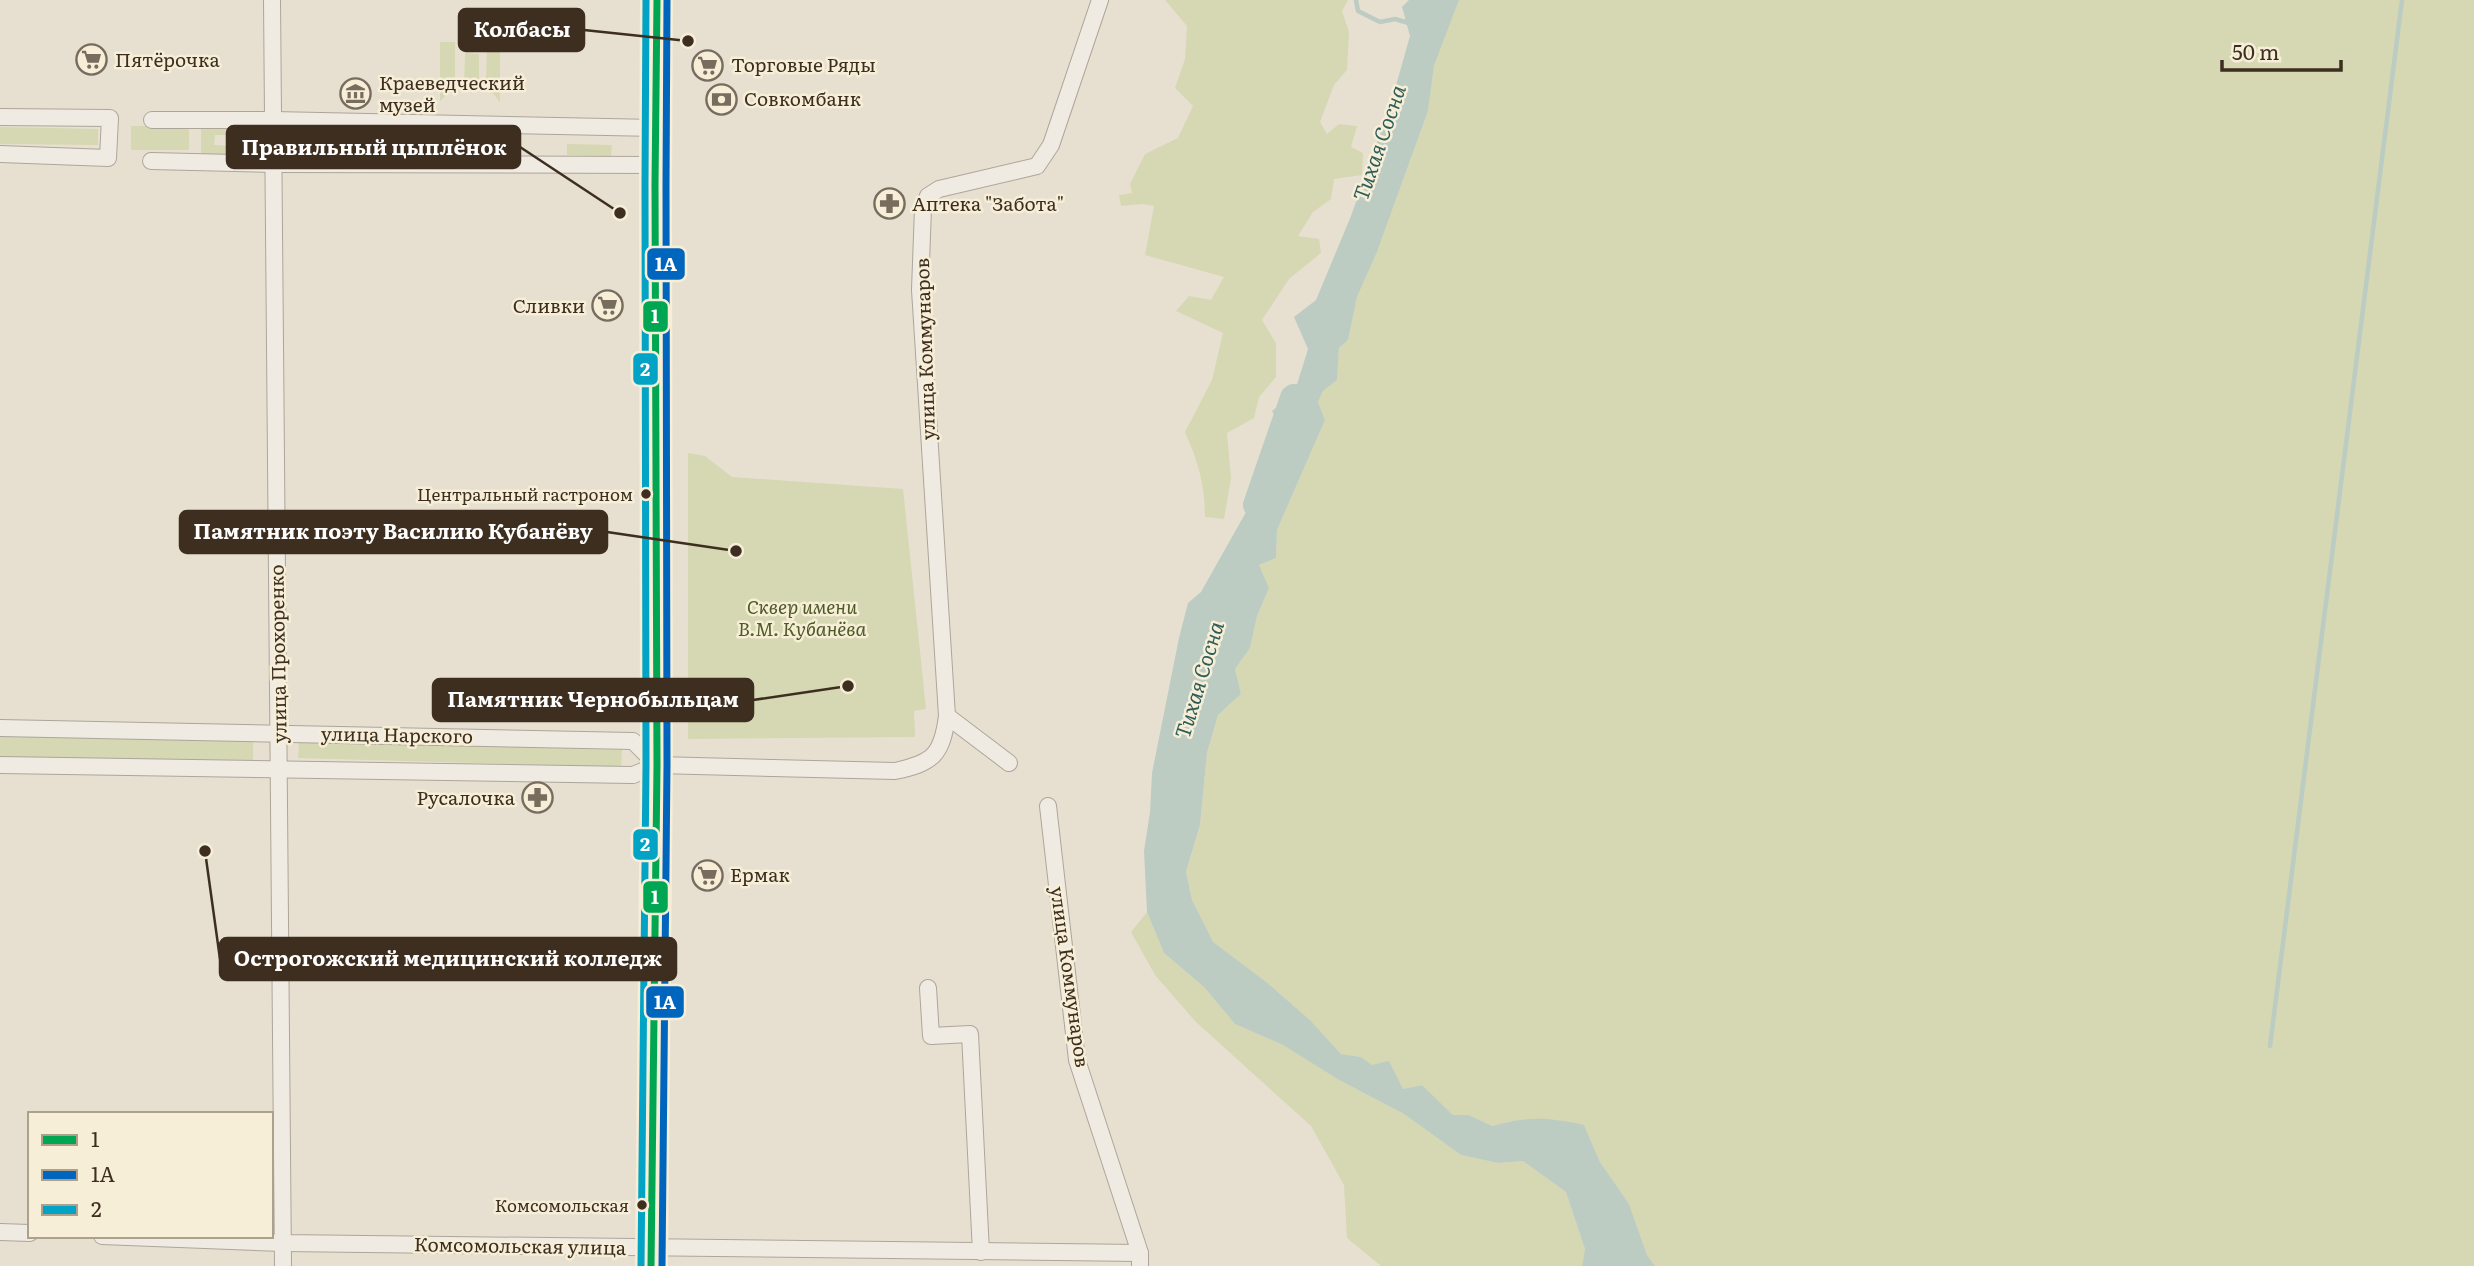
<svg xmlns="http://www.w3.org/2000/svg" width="2474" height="1266" viewBox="0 0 2474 1266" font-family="Literata,serif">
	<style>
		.green { fill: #d6d7b3 }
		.water { fill: #bcccc2 }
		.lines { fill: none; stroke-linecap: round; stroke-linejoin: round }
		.stream { stroke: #bcccc2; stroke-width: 4.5 }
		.river { stroke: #bcccc2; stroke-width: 28 }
		.street-casing { stroke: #ada599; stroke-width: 18 }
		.secondary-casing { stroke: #9c958a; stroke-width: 24 }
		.street { stroke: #efebe3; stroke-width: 16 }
		.secondary { stroke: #efebe3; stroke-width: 23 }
		.bus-1-casing { stroke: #f7eed8; stroke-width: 12 }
		.bus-2-casing { stroke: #f7eed8; stroke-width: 12 }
		.bus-3-casing { stroke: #f7eed8; stroke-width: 12 }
		.bus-1 { stroke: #00a651; stroke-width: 7 }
		.bus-2 { stroke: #0065bd; stroke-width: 7 }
		.bus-3 { stroke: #03a3c5; stroke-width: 7 }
		.bus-dot { fill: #3d2e20; stroke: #f7eed8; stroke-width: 2.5 }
		.labels { text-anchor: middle; stroke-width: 5; stroke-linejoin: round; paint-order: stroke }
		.bus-label { font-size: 17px; fill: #3d2e20; stroke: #f7eed8; text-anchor: end }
		.poi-label { font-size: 19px; fill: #3d2e20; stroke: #f7eed8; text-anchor: start }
		.street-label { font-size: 19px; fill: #3d2e20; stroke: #f7eed8 }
		.park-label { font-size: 19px; font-style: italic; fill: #4d5a26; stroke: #f7eed8 }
		.water-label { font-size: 21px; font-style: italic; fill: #2f5d5a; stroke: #f7eed8 }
		.leader { fill: none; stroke: #3d2e20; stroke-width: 2.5 }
		.callout-dot { fill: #3d2e20; stroke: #f7eed8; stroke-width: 2.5 }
		.callout { fill: #3d2e20; stroke: #3d2e20; stroke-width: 2.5 }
		.callout-label { font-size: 21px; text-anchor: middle; font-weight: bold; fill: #fff }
		.line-badge { stroke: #f7eed8; stroke-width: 2.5 }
		.badge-label { font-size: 19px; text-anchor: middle; font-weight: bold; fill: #fff }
	</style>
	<rect width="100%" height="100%" fill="#e7e0d1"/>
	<!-- green -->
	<g class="green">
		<path d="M1165,0H1348L1342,11L1349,32L1347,70L1334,85L1320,122L1327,134L1339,124L1357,126L1351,147L1363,153L1362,175L1334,179L1331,199L1313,212L1298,236L1319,239L1321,253L1289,279L1262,320L1276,343V377L1259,397L1254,418L1227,433L1231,478L1224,519L1205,517C1205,484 1198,462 1185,432L1212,380L1223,333L1176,311L1189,296L1211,300L1224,277L1145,255L1154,206L1143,204L1121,206L1119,195L1132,193L1130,184L1145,154L1178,138L1193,106L1175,88L1185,59L1187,26Z"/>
		<path d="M1459,0H2474V1266H1655L1647,1255L1629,1204L1600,1162L1584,1125L1511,1121L1492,1126L1469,1115H1453L1422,1085L1403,1089L1361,1057L1341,1054L1310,1020L1265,981L1212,942L1192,900L1186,873L1200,825L1207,753L1218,715L1241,694L1235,669L1250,648L1257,616L1269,588L1259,565L1276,558L1277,530L1325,420L1318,402L1323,391L1337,380L1339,348L1348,340L1357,297L1377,252L1428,111L1434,66Z"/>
		<path d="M440,42H455V87L440,101Z"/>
		<path d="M487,42H500V102L486,85Z"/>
		<path d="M465,53L479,54V86H464Z"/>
		<path d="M201,123L244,124V138H233L232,135H215L214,145L232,146V143H244V156L201,155Z"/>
		<rect x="131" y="126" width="58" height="24"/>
		<path d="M0,127L98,129V145L0,144Z"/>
		<path d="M567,144L612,145L611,156L567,155Z"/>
		<path d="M688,453L705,456L732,477L903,489L926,709L914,711L915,737L688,739Z"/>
		<path d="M0,735L253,738V762L0,759Z"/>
		<path d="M299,741L622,750L621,767L298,758Z"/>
		<path d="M1147,912L1164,953L1204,987L1235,1024L1283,1045L1339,1080L1404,1114L1461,1155L1498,1163L1523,1161L1566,1192L1585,1249L1582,1266H1381L1347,1238L1344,1185L1311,1126L1195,1021L1155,975L1131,932Z"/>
	</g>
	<!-- water -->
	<path class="water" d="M1409,0H1459L1434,66L1428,111L1377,252L1357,297L1348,340L1339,348L1337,380L1323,391L1318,402L1325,420L1277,530L1276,558L1259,565L1269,588L1257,616L1250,648L1235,669L1241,694L1218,715L1207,753L1200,825L1186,872L1192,900L1213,942L1265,981L1310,1020L1341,1054L1361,1057L1372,1065L1389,1061L1403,1089L1422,1085L1453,1115H1469L1492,1126C1530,1116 1546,1117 1584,1125L1600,1162L1629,1204L1647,1255L1655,1266H1582L1585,1249L1566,1192L1523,1161L1498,1163L1461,1155L1404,1114L1339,1080L1283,1045L1235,1024L1204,987L1164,953L1147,912L1144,851L1150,812L1152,773L1179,638L1188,603L1201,592L1272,466L1283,430L1272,411L1294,394L1308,349L1294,317L1316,300L1351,216L1391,103L1410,36L1402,7Z"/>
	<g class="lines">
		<!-- stream -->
		<g class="stream">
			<path d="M1356,0L1358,11L1380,22L1395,19L1412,24"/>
			<path d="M2270,1046L2402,0"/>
		</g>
		<!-- river -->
		<path class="river" d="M1257,505L1294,398"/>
		<defs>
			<g id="street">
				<path d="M272,0L283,1266"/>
				<path d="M0,117L110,118L108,158L0,154"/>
				<path d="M152,120H273L656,128"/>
				<path d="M151,161L273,164L655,165"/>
				<path d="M947,716L1009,763"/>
				<path d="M0,728L633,741L657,765"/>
				<path d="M0,765L633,775L657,765L895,771C933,763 942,755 947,716L920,290L923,208L928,196L939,189L1037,166L1051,145L1100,0"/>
				<path d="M1048,806L1077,1060L1140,1253V1266"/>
				<path d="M928,988L931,1036L970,1034L981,1252"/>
				<path d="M0,1232L30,1233"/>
				<path d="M102,1236L283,1243L1140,1253"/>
			</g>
			<path id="secondary" d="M651,1266L657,765L655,184L657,0"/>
		</defs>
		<!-- street casing -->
		<use href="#street" class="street-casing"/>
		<!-- secondary casing -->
		<use href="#secondary" class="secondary-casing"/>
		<!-- street -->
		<use href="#street" class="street"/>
		<!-- secondary -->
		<use href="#secondary" class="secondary"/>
		<defs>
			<path id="bus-1" d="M651,1266L657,765L655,184L657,0"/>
			<path id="bus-2" d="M662,1266L667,765L666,184L667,0"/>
			<path id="bus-3" d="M641,1266L646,765L645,184L646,0"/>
		</defs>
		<!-- bus-1 casing -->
		<use href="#bus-1" class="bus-1-casing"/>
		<!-- bus-2 casing -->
		<use href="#bus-2" class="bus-2-casing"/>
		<!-- bus-3 casing -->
		<use href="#bus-3" class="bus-3-casing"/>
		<!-- bus-1 -->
		<use href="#bus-1" class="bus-1"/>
		<!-- bus-2 -->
		<use href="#bus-2" class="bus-2"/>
		<!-- bus-3 -->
		<use href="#bus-3" class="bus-3"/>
	</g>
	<!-- icons -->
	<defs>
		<symbol id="supermarket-ring" viewBox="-11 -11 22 22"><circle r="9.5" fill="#f7eed8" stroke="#786c5e" stroke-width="1.5"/><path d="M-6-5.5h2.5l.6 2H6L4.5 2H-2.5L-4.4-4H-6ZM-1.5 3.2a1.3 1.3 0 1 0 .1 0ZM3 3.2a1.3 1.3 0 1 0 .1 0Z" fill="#786c5e"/></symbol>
		<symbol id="museum-ring" viewBox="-11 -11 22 22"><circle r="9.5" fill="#f7eed8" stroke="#786c5e" stroke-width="1.5"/><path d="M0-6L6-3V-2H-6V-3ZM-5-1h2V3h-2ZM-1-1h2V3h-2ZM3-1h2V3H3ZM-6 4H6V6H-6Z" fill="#786c5e"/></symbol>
		<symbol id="bank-ring" viewBox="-11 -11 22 22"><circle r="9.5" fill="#f7eed8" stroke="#786c5e" stroke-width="1.5"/><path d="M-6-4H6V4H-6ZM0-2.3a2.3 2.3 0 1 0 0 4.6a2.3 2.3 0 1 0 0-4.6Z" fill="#786c5e"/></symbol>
		<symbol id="pharmacy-ring" viewBox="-11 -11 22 22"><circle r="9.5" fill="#f7eed8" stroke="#786c5e" stroke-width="1.5"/><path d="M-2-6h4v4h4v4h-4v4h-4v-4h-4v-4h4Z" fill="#786c5e"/></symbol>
	</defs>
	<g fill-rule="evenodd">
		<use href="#supermarket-ring" x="74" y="42" width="35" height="35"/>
		<use href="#supermarket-ring" x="690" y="48" width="35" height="35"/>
		<use href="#museum-ring" x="338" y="76" width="35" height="35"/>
		<use href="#bank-ring" x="704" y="82" width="35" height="35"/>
		<use href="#pharmacy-ring" x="872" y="186" width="35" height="35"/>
		<use href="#supermarket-ring" x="590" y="288" width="35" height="35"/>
		<use href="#pharmacy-ring" x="520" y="780" width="35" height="35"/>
		<use href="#supermarket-ring" x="690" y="858" width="35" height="35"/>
	</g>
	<!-- markers -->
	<g class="bus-dot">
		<circle cx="646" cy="494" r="6"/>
		<circle cx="642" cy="1205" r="6"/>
	</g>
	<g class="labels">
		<!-- bus labels -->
		<g class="bus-label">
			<text x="633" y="501">Центральный гастроном</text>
			<text x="629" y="1212">Комсомольская</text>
		</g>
		<!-- poi labels -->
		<g class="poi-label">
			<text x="115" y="67">Пятёрочка</text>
			<text x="731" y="72">Торговые Ряды</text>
			<text x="379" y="90">Краеведческий<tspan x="379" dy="22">музей</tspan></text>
			<text x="744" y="106">Совкомбанк</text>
			<text x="912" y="211">Аптека "Забота"</text>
			<text x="585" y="313" text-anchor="end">Сливки</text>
			<text x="515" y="805" text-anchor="end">Русалочка</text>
			<text x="730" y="882">Ермак</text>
		</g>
		<!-- street labels -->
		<g class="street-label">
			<text transform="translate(925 349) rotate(-92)" y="7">улица Коммунаров</text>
			<text transform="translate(278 654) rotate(-91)" y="7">улица Прохоренко</text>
			<text transform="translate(397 735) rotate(1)" y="7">улица Нарского</text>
			<text transform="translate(1070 977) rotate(82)" y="7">улица Коммунаров</text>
			<text transform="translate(520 1246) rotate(1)" y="7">Комсомольская улица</text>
		</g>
		<!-- park labels -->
		<g class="park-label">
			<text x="802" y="614">Сквер имени<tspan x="802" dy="22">В.М. Кубанёва</tspan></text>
		</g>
		<!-- water labels -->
		<g class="water-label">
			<text transform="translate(1380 143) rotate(-71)" y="7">Тихая Сосна</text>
			<text transform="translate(1200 680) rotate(-73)" y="7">Тихая Сосна</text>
		</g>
	</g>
	<!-- callouts -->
	<path class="leader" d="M688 41L584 30M620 213L520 147M736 551L607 532M848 686L753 700M205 851L220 959"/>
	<g class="callout-dot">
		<circle cx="688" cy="41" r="7"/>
		<circle cx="620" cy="213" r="7"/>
		<circle cx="736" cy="551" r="7"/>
		<circle cx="848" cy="686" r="7"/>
		<circle cx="205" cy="851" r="7"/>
	</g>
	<g class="callout">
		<rect x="459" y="9" width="125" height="42" rx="7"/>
		<rect x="227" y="126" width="293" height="42" rx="7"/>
		<rect x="180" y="511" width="427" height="42" rx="7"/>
		<rect x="433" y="679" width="320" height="42" rx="7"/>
		<rect x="220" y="938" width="456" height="42" rx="7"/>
	</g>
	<g class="callout-label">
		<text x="522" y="37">Колбасы</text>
		<text x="374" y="155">Правильный цыплёнок</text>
		<text x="393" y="539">Памятник поэту Василию Кубанёву</text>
		<text x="593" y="707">Памятник Чернобыльцам</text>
		<text x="448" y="966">Острогожский медицинский колледж</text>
	</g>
	<g class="line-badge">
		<rect x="646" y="247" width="40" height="34" rx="7" fill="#0065bd"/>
		<rect x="642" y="300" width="27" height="33" rx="7" fill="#00a651"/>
		<rect x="632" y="352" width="27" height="34" rx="7" fill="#03a3c5"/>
		<rect x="632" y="828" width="27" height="33" rx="7" fill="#03a3c5"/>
		<rect x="642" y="880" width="27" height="34" rx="7" fill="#00a651"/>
		<rect x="645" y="985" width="40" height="34" rx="7" fill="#0065bd"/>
	</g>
	<g class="badge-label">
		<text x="666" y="271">1А</text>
		<text x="655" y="323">1</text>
		<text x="645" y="376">2</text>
		<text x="645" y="851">2</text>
		<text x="655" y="904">1</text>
		<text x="665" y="1009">1А</text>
	</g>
	<!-- legend -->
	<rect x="28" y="1112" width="245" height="126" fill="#f7eed8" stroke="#ada18e" stroke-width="2"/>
	<rect x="42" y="1135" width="35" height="10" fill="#00a651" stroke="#ada18e" stroke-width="2"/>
	<text x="91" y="1147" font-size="21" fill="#3d2e20">1</text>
	<rect x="42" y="1170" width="35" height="10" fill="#0065bd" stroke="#ada18e" stroke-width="2"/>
	<text x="91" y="1182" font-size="21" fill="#3d2e20">1А</text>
	<rect x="42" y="1205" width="35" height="10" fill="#03a3c5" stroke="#ada18e" stroke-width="2"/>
	<text x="91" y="1217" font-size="21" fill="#3d2e20">2</text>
	<!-- scale -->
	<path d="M2222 60v10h119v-10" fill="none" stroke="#3d2e20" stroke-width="3.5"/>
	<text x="2232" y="60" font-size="21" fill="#3d2e20" stroke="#f7eed8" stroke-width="5" paint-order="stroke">50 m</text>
</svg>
